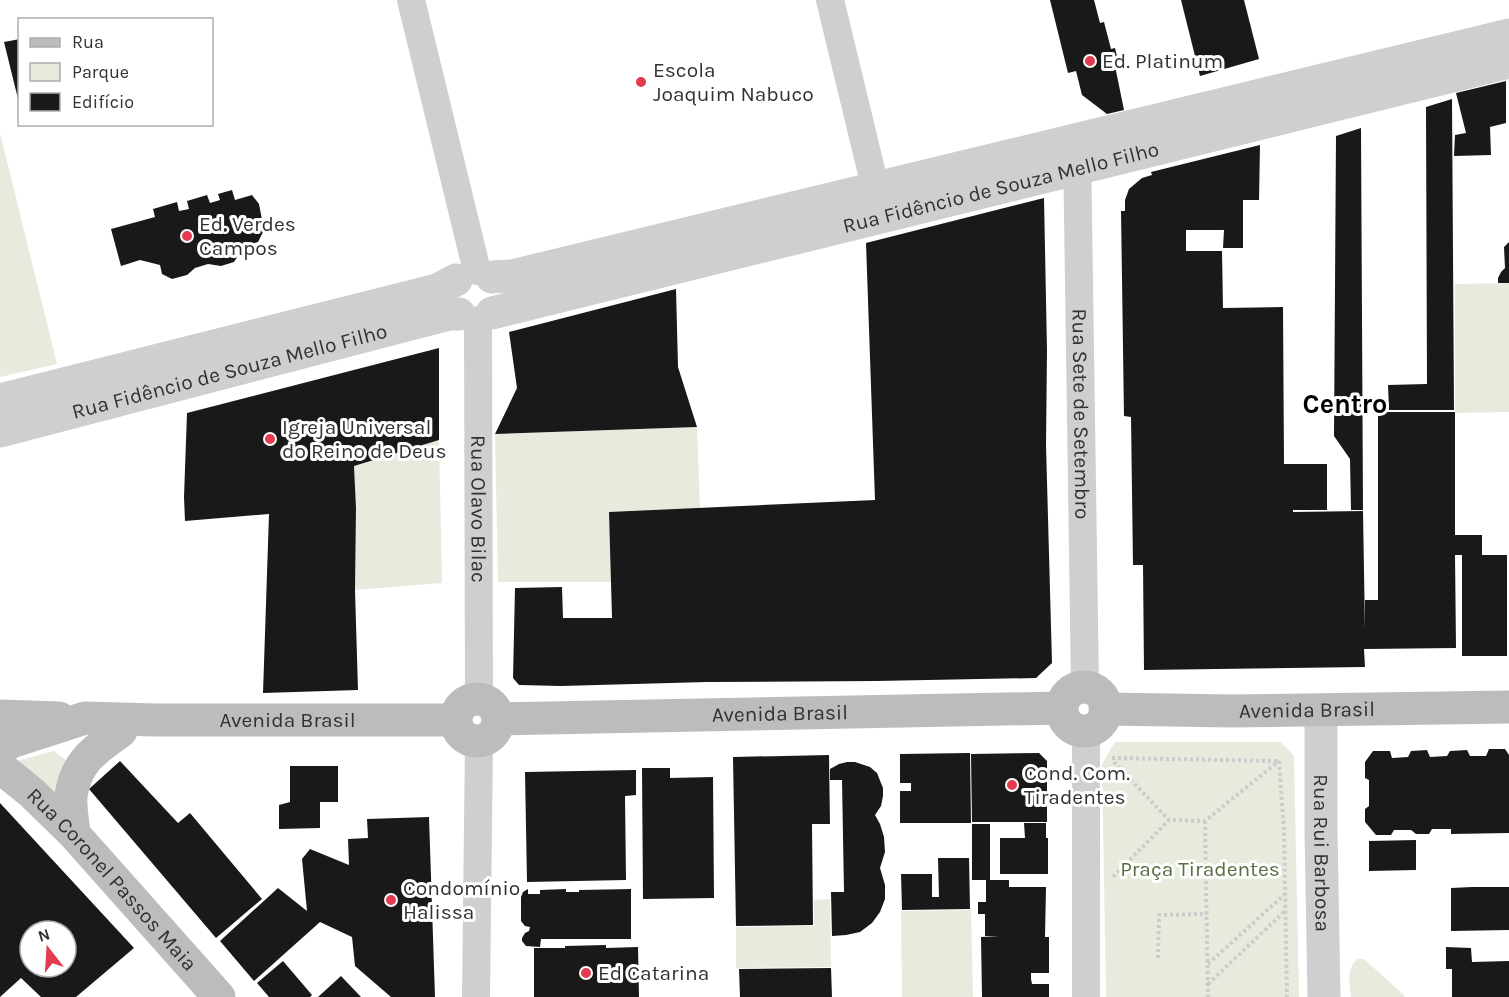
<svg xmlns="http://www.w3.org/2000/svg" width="1509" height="997" viewBox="0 0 1509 997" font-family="Karla,sans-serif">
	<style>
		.green { fill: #e6ebde }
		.building { fill: #191919; fill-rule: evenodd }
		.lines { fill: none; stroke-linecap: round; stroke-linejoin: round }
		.path { stroke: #ccc; stroke-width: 4; stroke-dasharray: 3 3; stroke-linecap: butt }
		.minor { stroke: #cfcfcf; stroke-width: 28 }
		.tertiary { stroke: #cfcfcf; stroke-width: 33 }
		.secondary { stroke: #bcbcbc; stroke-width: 33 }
		.poi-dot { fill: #e23c4e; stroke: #fff; stroke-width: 2 }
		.labels { text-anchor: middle; stroke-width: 6; stroke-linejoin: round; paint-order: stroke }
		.poi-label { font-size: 21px; fill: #323232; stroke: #fff; text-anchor: start }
		.street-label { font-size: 21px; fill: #323232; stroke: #fff }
		.park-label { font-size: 21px; fill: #576e40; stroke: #fff }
		.district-label { font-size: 27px; font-weight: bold; fill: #000; stroke: #fff }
	</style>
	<rect width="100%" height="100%" fill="#fff"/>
	<!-- green -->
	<g class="green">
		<path d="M0,133L57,364L0,377Z"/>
		<path d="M1509,283V412L1455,413V284Z"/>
		<path d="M697,427L700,508L611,582H498L495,434Z"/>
		<path d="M439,440L442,583L355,590L356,508L354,466Z"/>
		<path d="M1115,742H1281L1294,756L1299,997H1106L1102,764Z"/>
		<path d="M54,751L67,761L62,800L13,762Z"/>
		<path d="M830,899L831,967L736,968V927L814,926V900Z"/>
		<path d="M971,910L973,997H902L901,911Z"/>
		<path d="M1358,959H1364L1403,994L1405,997H1351C1350,984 1346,967 1358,959Z"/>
	</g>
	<!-- building -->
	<g class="building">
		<path d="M1050,0H1094L1100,23L1104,22L1111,49L1115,48L1117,56L1115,66L1124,110L1107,114L1082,95L1076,71L1068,73Z"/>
		<path d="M1181,0H1244L1259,59L1200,76Z"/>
		<path d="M20,39V103H19L4,42Z"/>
		<path d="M1506,81V123L1490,127L1491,155L1454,156L1455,135L1466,133L1456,93Z"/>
		<path d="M1452,99L1454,410H1389L1388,385L1427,384L1426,107Z"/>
		<path d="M1361,128L1363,510H1351L1350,459L1334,436L1336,136Z"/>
		<path d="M1260,145L1259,200H1243V248H1223L1224,230H1186V251H1222L1223,308L1283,307L1284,464H1327V510H1293V512L1363,511L1365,631V600H1378V412H1455V535H1482V555H1507V656H1462V555H1455L1456,648L1364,649L1365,667L1144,670L1143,565H1133L1131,417L1124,416L1121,211H1125V200L1129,189L1142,178L1152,175L1151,172Z"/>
		<path d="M232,190L235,200L252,195L259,204L264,230L258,242L244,246L234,262L221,266L208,264L195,268L187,275L172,279L162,274L160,265L140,260L121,266L111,229L155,217L153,209L177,202L179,211L189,209L187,201L207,195L210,203L220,200L218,194Z"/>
		<path d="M1044,198L1047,350L1046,445L1052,663L1036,678L876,681L707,682L561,686L519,685L513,678L515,588L562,587L563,618H612L609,512L875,500L866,243Z"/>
		<path d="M1509,242V283H1498V278L1501,272L1505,268L1504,247Z"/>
		<path d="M676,289L678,367L697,427L495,434L517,388L509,332Z"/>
		<path d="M439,348V440L354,466L356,508L355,590L358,690L263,693L269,514L185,521L184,497L187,413Z"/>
		<path d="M1489,749H1505L1509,755V833L1451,834V829H1432L1429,834H1416L1411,830H1394L1391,835H1376L1365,822V809L1369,806V780L1365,778V762L1373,751H1390L1392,758L1408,757L1411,751L1427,750L1430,757L1447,756L1450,751L1467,750L1470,756H1486Z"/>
		<path d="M970,753L971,823H900V791H911V783H900V754Z"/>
		<path d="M1039,753L1047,761V822H972L971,754Z"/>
		<path d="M829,755L830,824H812L813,925L736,926L733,757Z"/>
		<path d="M120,761L178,823L190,813L262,899L216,938L89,789Z"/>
		<path d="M847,762H855L870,767L877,773L883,788V796L881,806L875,815L880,824L884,837L885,852L880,868L885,885V899L880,912L872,923L860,932L846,935L832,936L831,892H844L842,780H830V769L839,764Z"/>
		<path d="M290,766H338V802H320V828L279,829V805L290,802Z"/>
		<path d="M642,768H670V778L713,777L714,898L643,899Z"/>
		<path d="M636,770V795L625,796L626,880L527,882L525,772Z"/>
		<path d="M0,803L134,948L76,997H41L21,978L0,997ZM30,931H66V967H30Z"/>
		<path d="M429,817L435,997H391L355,966L352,937L320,922L254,981L220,941L278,888L307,911L302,859L310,849L349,865L348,839L368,838L367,819Z"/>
		<path d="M1024,823H1046V838H1048V874H1000V838H1025Z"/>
		<path d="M972,824H990V880H1009V887H1046L1045,937H1049V973H1031V979L1032,984H1049V997H982L981,937L999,936H985V914H978V902H986V880H972Z"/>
		<path d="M1416,840V870L1369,871V841Z"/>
		<path d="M938,858H969L970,909L902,910L901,874H932V897H939Z"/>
		<path d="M1472,887H1509V930L1451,931V888Z"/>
		<path d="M528,889V894H540V890L566,889V892H579V890L631,889V939H541L540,947L526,946L522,941V938L525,933L529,931L530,927L525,926L521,921V897L523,892Z"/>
		<path d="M606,945V948L638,947L639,997H534V948H565V946Z"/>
		<path d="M1446,947L1471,948L1472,962L1509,961V997H1452V969H1446Z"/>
		<path d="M283,961L312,995L310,997H269L257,983Z"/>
		<path d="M831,968L832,997H740L739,969Z"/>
		<path d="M341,976L361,997H318Z"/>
	</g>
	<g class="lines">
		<!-- path -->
		<g class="path">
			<path d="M1112,758L1279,761"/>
			<path d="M1279,761L1284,830L1287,997"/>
			<path d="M1114,762L1169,820"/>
			<path d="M1205,821L1208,997"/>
			<path d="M1113,877L1169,820L1205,821L1279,761"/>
			<path d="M1158,958L1159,915L1207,914"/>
			<path d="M1208,964L1284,895"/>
			<path d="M1208,984L1285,911"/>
		</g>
		<!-- minor -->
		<g class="minor">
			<path d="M411,0L477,271"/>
			<path d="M830,0L881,211"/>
			<path id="s1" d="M1077,147L1085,688"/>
			<path id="s2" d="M478,320L479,698"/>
			<path d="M1086,731V997"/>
			<path d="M476,997L479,741"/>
		</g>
		<!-- tertiary -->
		<g class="tertiary">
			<path d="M492,277L512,276L1509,35"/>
			<path id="s3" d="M492,313L1509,62"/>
			<path d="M0,400L437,290L456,280"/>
			<path id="s4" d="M0,431L449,314H459"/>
			<path id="s5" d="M1321,711V830L1324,997"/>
		</g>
		<!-- secondary -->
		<g class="secondary">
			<circle cx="1084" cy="709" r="22"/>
			<circle cx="477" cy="720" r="21"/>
			<path id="s6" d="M1105,709L1232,711L1509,707"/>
			<path d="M0,716L59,718"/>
			<path id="s7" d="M498,719L1061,708"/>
			<path id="s8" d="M0,750L11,742L85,718L155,720H455"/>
			<path id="s9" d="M0,767L32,793L74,834L219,997"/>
			<path d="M74,834C73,822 70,808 71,796C76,761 95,750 121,731"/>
		</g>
	</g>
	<!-- markers -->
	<g class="poi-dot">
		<circle cx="1090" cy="61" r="6"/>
		<circle cx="641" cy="82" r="6"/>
		<circle cx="187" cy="236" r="6"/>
		<circle cx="270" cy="439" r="6"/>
		<circle cx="1012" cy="785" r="6"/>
		<circle cx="391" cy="900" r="6"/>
		<circle cx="586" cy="973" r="6"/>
	</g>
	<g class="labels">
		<!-- poi labels -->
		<g class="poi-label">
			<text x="1102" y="68">Ed. Platinum</text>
			<text x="653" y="77">Escola<tspan x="653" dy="24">Joaquim Nabuco</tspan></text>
			<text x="199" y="231">Ed. Verdes<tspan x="199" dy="24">Campos</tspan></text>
			<text x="282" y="434">Igreja Universal<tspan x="282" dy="24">do Reino de Deus</tspan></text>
			<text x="1024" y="780">Cond. Com.<tspan x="1024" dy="24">Tiradentes</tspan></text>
			<text x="403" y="895">Condomínio<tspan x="403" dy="24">Halissa</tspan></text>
			<text x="598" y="980">Ed Catarina</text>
		</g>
		<!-- street labels -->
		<g class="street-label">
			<text dy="7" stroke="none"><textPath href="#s3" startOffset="524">Rua Fidêncio de Souza Mello Filho</textPath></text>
			<text dy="7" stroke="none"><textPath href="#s4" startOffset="237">Rua Fidêncio de Souza Mello Filho</textPath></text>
			<text dy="7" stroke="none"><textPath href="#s1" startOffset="267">Rua Sete de Setembro</textPath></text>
			<text dy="7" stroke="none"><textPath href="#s2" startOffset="189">Rua Olavo Bilac</textPath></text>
			<text dy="7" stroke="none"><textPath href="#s6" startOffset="202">Avenida Brasil</textPath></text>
			<text dy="7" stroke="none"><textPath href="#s7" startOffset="282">Avenida Brasil</textPath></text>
			<text dy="7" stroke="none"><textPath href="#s8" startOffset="294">Avenida Brasil</textPath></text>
			<text dy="7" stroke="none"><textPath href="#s5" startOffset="142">Rua Rui Barbosa</textPath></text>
			<text dy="7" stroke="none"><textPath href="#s9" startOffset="159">Rua Coronel Passos Maia</textPath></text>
		</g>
		<!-- park labels -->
		<g class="park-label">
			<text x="1200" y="876">Praça Tiradentes</text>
		</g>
		<!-- district labels -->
		<g class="district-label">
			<text x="1345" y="413">Centro</text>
		</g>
	</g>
	<!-- legend -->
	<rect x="18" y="18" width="195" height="108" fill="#ffffff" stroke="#adadad" stroke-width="1.5"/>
	<rect x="30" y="38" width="30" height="9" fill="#bcbcbc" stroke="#adadad" stroke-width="1.5"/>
	<text x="72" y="48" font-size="18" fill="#323232">Rua</text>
	<rect x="30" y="63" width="30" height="18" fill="#e6ebde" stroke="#adadad" stroke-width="1.5"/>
	<text x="72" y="78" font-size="18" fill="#323232">Parque</text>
	<rect x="30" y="93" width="30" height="18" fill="#191919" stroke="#adadad" stroke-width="1.5"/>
	<text x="72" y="108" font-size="18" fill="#323232">Edifício</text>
	<!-- north arrow -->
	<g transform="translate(48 949) rotate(343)"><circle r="28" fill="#ffffff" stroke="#adadad" stroke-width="1.5"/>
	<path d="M0-4.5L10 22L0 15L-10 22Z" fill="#e23c4e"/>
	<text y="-9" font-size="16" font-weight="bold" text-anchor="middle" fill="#323232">N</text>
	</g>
</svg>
